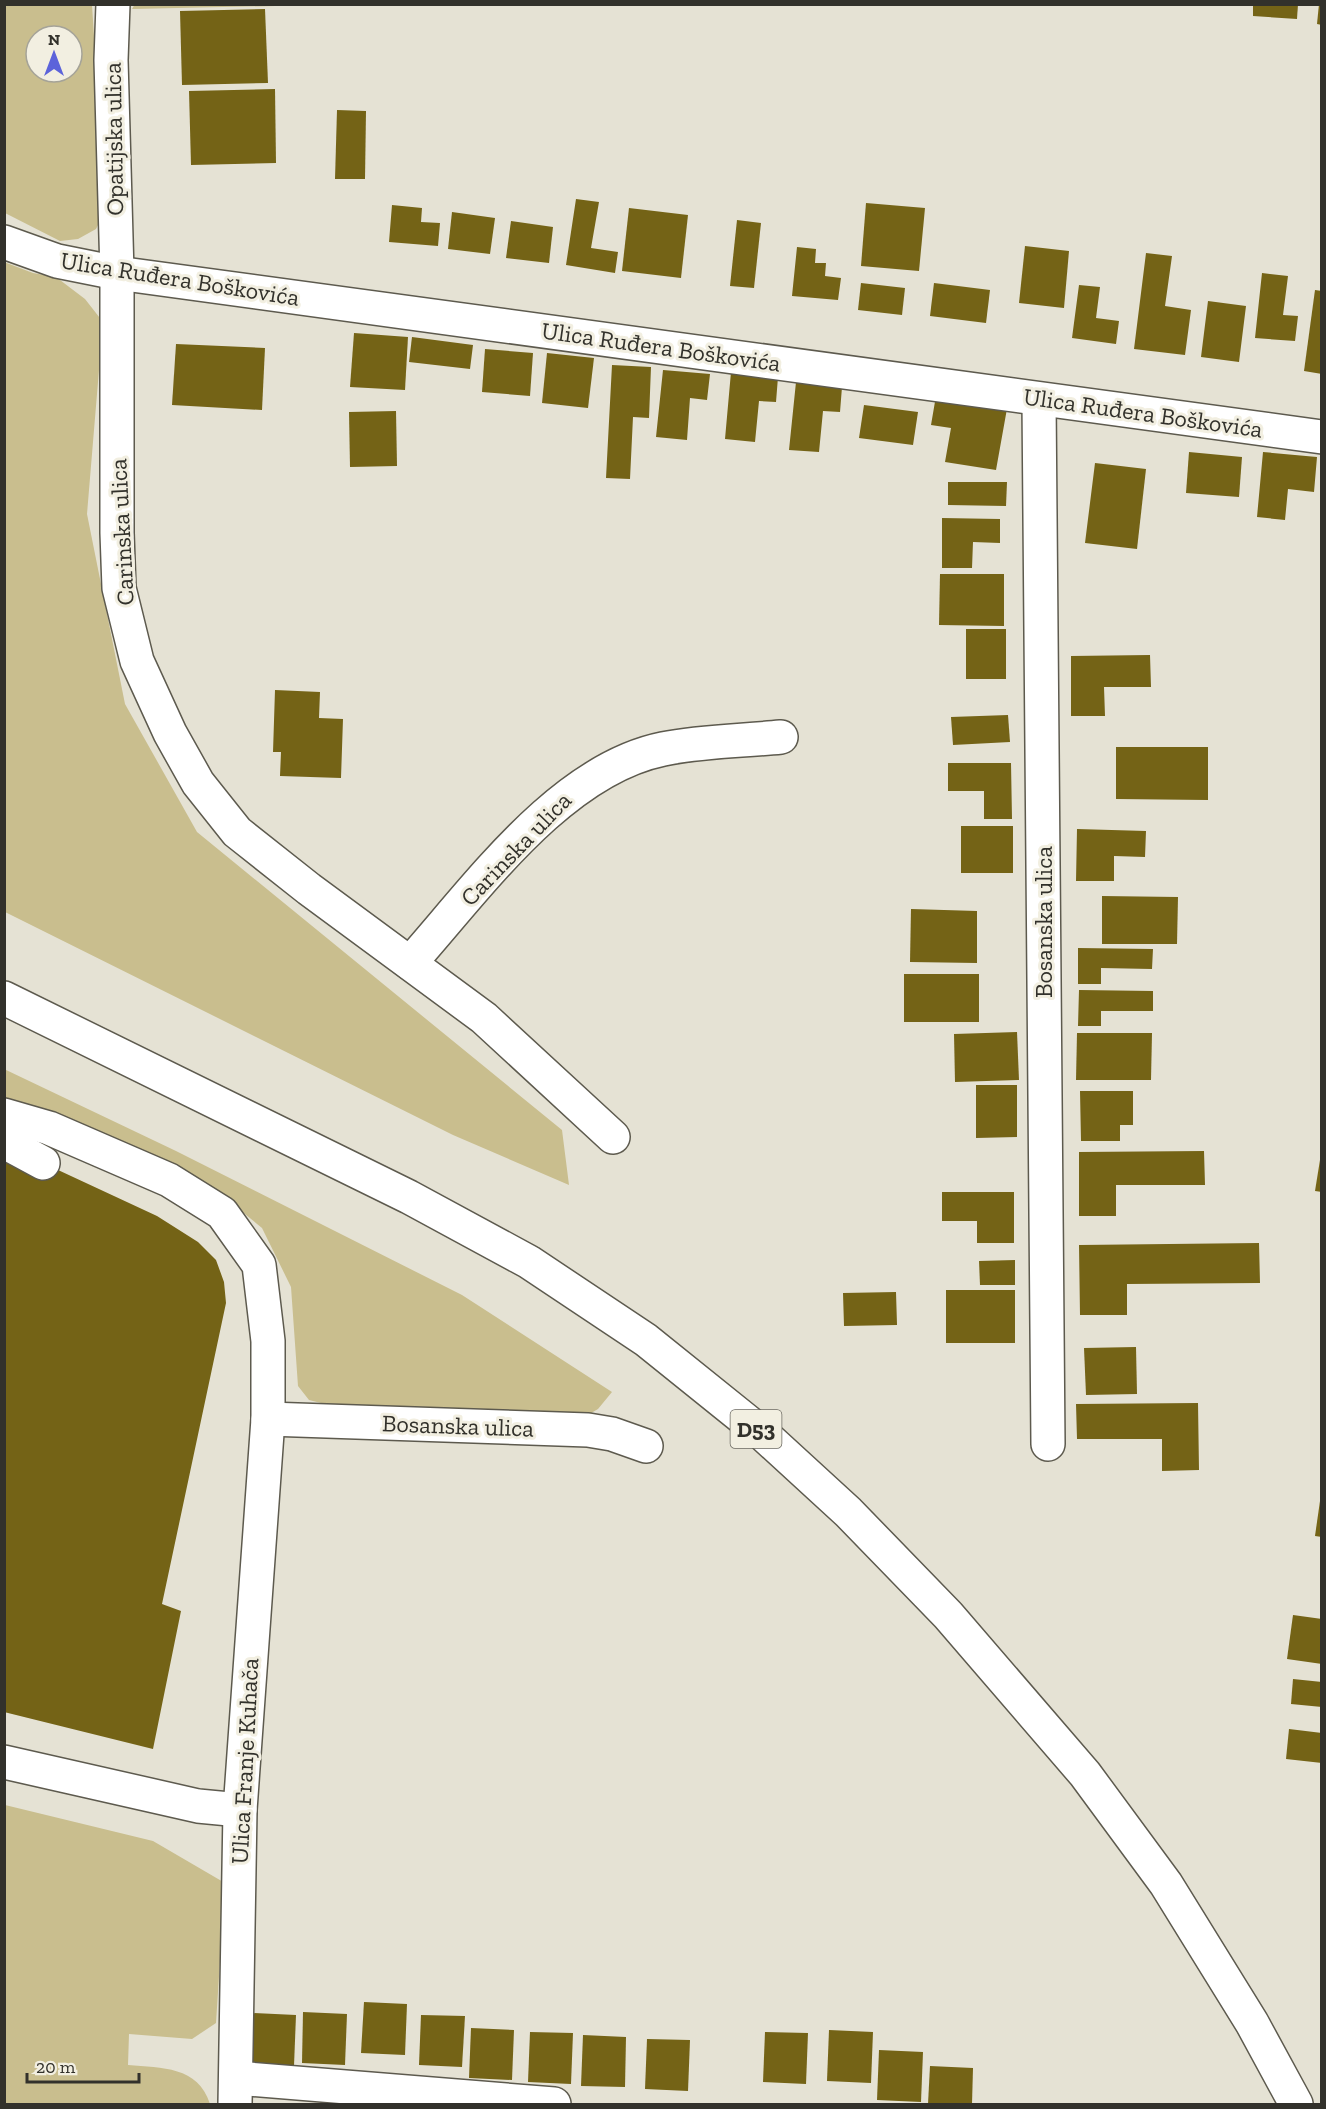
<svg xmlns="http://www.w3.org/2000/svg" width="1326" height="2109" viewBox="0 0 1326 2109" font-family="'Zilla Slab',serif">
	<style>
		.green { fill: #c9be8e; fill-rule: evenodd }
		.building { fill: #746316 }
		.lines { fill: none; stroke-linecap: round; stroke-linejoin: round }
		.minor-casing { stroke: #5d5a4e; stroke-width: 36 }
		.major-casing { stroke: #5d5a4e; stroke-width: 36 }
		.minor { stroke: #fff; stroke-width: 33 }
		.major { stroke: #fff; stroke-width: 33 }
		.labels { text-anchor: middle; stroke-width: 6; stroke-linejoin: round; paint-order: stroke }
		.shield { fill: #f2efe1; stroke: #6c6a62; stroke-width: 1.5 }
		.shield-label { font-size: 22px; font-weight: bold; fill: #32312b }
		.street-label { font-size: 24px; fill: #32312b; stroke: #f2efe1 }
	</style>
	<rect width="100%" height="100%" fill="#e5e2d4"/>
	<!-- green -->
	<g class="green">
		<path d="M8,4L92,5L104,188L103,215L96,229L78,239L60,241L5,213V7ZM36,36H72V72H36Z"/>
		<path d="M135,4H319V5L132,9Z"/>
		<path d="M4,262L33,273L56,277L85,299L103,322L87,514L125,704L197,832L562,1130L569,1185L453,1135L5,912Z"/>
		<path d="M4,1069L176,1151L462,1295L612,1392L598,1409L586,1416L415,1407L329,1405L309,1400L298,1386L291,1287L262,1228L240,1210L5,1105Z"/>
		<path d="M5,1805L153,1841L225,1883L216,2023L192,2039L129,2034L128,2065C162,2068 198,2066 210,2104H5Z"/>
	</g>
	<!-- building -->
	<g class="building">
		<path d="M1253,4H1298L1297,19L1253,16Z"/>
		<path d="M1319,4H1322V25L1317,24Z"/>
		<path d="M265,9L268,83L182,85L180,11Z"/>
		<path d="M275,89L276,163L191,165L189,91Z"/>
		<path d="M337,110L366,111L365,179H335Z"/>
		<path d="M576,199L599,202L591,248L618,252L615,273L566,265Z"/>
		<path d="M866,203L925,208L919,271L861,266Z"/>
		<path d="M392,205L422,208L421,222L440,223L438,246L389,242Z"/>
		<path d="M629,208L688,215L681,278L622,271Z"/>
		<path d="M452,212L495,218L490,254L448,249Z"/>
		<path d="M737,220L761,223L754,288L730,286Z"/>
		<path d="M511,221L553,227L549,263L506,258Z"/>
		<path d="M1025,246L1069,251L1064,308L1019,303Z"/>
		<path d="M797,247L816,249L815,263H826L825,276L841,278L838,300L792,296Z"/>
		<path d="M1146,253L1172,256L1165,306L1191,310L1185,355L1134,349Z"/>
		<path d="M1262,273L1288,276L1283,315L1298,316L1295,341L1255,338Z"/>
		<path d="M861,283L905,288L902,315L858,310Z"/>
		<path d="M934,283L990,290L986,323L930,316Z"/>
		<path d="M1079,285L1100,287L1096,318L1119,321L1116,344L1072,338Z"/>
		<path d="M1315,290L1322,291V374L1304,371Z"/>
		<path d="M1208,301L1246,306L1239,362L1201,357Z"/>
		<path d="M354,333L408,337L405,390L350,387Z"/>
		<path d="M412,337L473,345L470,369L409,362Z"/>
		<path d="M176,344L265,348L262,410L172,405Z"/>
		<path d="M485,349L533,353L530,396L482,392Z"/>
		<path d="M547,353L594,358L588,408L542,403Z"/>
		<path d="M612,365L651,367L649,418L633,417L630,479L606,478Z"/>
		<path d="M663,370L710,374L707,400L690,398L687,440L656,437Z"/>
		<path d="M731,372L778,377L776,402L759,401L755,442L725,439Z"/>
		<path d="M796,382L842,387L840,412L823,411L819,452L789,450Z"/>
		<path d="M937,390L1008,403L996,470L945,462L951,428L931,425Z"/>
		<path d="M864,405L918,412L913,445L859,438Z"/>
		<path d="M396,411L397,466L350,467L349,412Z"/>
		<path d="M1189,452L1242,457L1239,497L1186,493Z"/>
		<path d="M1263,452L1317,457L1314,492L1288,489L1285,520L1257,517Z"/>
		<path d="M1095,463L1146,469L1137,549L1085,543Z"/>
		<path d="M948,482H1007L1006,506L948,505Z"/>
		<path d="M942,518L1000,519V543L973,542L972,568H942Z"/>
		<path d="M940,574H1004V626L939,625Z"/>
		<rect x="966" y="629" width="40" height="50"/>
		<path d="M1150,655L1151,687H1104L1105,716H1071V656Z"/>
		<path d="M275,690L320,692L319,718L343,719L341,778L280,776L281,752H273Z"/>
		<path d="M1008,715L1010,742L953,745L951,717Z"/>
		<path d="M1116,747H1208V800L1116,799Z"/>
		<path d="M948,763H1011L1012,819H984V791H948Z"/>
		<rect x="961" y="826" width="52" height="47"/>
		<path d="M1077,829L1146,831L1145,857L1114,856V881H1076Z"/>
		<path d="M1102,896L1178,897L1177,944H1102Z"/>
		<path d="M911,909L977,911V963L910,962Z"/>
		<path d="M1078,948L1153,949L1152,969L1101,968V984H1078Z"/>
		<rect x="904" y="974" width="75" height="48"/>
		<path d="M1079,990L1153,991V1011H1101V1026H1078Z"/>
		<path d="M1017,1032L1019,1080L955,1082L954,1034Z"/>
		<path d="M1077,1033H1152L1151,1080H1076Z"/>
		<path d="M976,1085H1017V1137L976,1138Z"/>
		<path d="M1080,1091H1133V1125H1120V1141H1081Z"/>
		<path d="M1204,1151L1205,1185H1116V1216H1079V1152Z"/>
		<path d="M4,1152L43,1163L157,1216L198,1242L216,1260L224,1282L226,1303L162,1604L181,1611L153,1749L4,1712Z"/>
		<path d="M1320,1160H1322V1192L1315,1191Z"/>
		<path d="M942,1192H1014V1243H977V1221H942Z"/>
		<path d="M1259,1243L1260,1283L1127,1284V1315H1080L1079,1245Z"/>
		<path d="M1015,1260V1285H980L979,1261Z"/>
		<rect x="946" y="1290" width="69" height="53"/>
		<path d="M896,1292L897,1325L844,1326L843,1293Z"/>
		<path d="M1136,1347L1137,1394L1086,1395L1084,1348Z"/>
		<path d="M1198,1403L1199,1470L1162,1471V1439H1077L1076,1404Z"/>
		<path d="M1320,1501H1322V1537L1315,1536Z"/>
		<path d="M1293,1615L1322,1619V1664L1287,1659Z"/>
		<path d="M1293,1679L1322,1682V1707L1291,1704Z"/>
		<path d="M1289,1729L1322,1733V1763L1286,1759Z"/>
		<path d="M364,2002L407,2004L405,2055L361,2053Z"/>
		<path d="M303,2012L347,2014L345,2065L302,2063Z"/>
		<path d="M252,2013L296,2015L294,2066L250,2064Z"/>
		<path d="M421,2015L465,2016L462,2067L419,2065Z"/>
		<path d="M471,2028L514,2030L512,2080L469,2078Z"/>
		<path d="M829,2030L873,2032L871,2083L827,2081Z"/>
		<path d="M530,2032L573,2033L571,2084L528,2082Z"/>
		<path d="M765,2032L808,2033L806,2084L763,2082Z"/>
		<path d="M583,2035L626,2037L625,2087L581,2086Z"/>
		<path d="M647,2039L690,2040L688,2091L645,2089Z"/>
		<path d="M879,2050L923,2052L921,2102L877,2100Z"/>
		<path d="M930,2066L973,2068L972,2104H928Z"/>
	</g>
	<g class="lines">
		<defs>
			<g id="minor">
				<path d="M113,4L111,60L117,273V533L119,588L137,661L170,733L198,783L237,832L309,889L484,1018L613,1137"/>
				<path d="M4,242L57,261L117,273L1322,437"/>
				<path d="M1039,400L1048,1444"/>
				<path d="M410,963C477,888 560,770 663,749C702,741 742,741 781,737"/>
				<path d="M4,1115L49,1128L169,1180L222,1213L259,1265L268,1341V1419L240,1810L235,2104"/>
				<path d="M4,1142L43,1163"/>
				<path d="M268,1419L588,1430L612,1434L646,1446"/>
				<path d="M4,1762L198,1806L240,1810"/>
				<path d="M236,2078L554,2104"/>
			</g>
			<path id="major" d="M4,998L409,1197L529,1262L646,1340L764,1435L848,1512L948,1615L1085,1774L1166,1884L1252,2023L1296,2104"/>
		</defs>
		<!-- minor casing -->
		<use href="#minor" class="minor-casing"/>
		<!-- major casing -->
		<use href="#major" class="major-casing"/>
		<!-- minor -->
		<use href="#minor" class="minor"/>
		<!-- major -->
		<use href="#major" class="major"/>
	</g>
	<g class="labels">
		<!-- shield labels -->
		<rect class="shield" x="730.5" y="1410" width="51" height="38" rx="4.5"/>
		<g class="shield-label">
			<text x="756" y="1437">D53</text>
		</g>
		<!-- street labels -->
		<g class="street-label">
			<text transform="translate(114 139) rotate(-91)" y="8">Opatijska ulica</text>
			<text transform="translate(180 279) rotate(9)" y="8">Ulica Ruđera Boškovića</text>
			<text transform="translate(661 347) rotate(8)" y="8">Ulica Ruđera Boškovića</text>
			<text transform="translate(1143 413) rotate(8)" y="8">Ulica Ruđera Boškovića</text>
			<text transform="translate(122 532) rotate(-93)" y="8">Carinska ulica</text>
			<text transform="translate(516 849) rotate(-46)" y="8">Carinska ulica</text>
			<text transform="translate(1044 922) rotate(-90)" y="8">Bosanska ulica</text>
			<text transform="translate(458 1426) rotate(2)" y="8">Bosanska ulica</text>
			<text transform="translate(245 1761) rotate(-87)" y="8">Ulica Franje Kuhača</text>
		</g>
	</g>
	<!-- border -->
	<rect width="1326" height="2109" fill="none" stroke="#32312b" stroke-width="12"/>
	<!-- north arrow -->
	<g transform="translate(54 54)"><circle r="28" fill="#f2efe1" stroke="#a5a398" stroke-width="1.5"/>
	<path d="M0-4.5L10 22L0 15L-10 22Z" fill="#5c63da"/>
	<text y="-9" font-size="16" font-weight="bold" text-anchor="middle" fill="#32312b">N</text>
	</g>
	<!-- scale -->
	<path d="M27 2073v9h112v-9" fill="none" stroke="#32312b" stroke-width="3"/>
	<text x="36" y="2073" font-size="18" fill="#32312b" stroke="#f2efe1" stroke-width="4.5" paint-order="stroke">20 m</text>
</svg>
